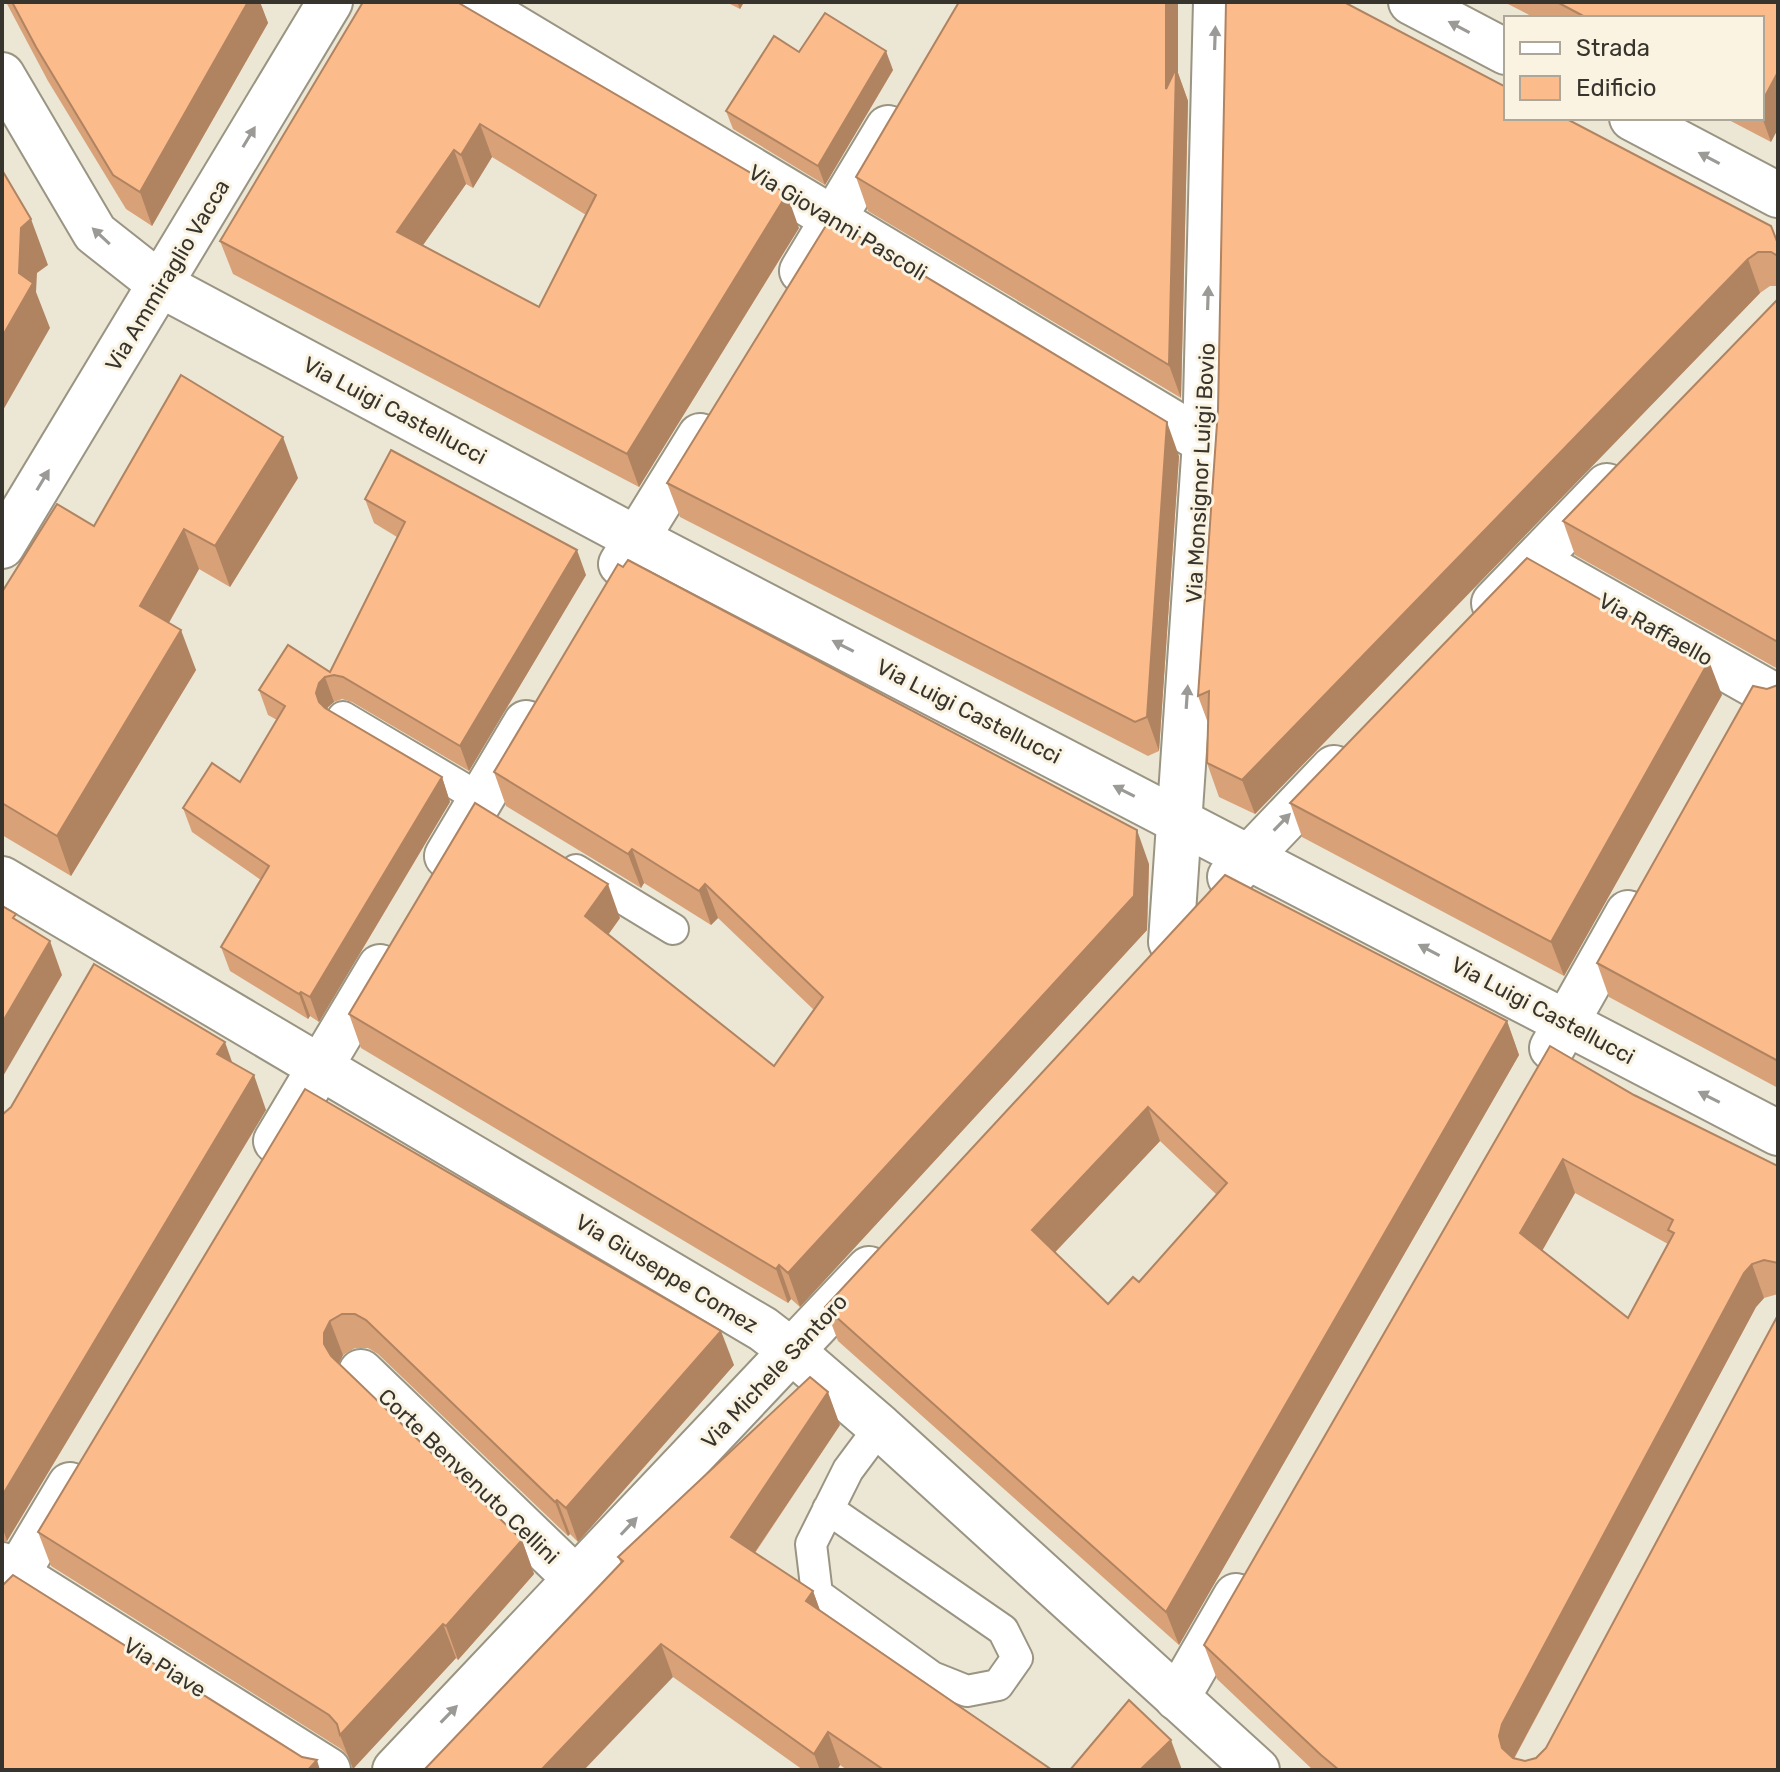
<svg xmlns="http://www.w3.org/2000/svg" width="1780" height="1772" viewBox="0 0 1780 1772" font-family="Rubik,sans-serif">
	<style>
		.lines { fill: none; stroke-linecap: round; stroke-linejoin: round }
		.service-casing { stroke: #9a9483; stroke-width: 34 }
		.minor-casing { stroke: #9a9483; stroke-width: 48 }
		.tertiary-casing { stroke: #9a9483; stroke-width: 48 }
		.service { stroke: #fff; stroke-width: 30 }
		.minor { stroke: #fff; stroke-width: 44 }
		.tertiary { stroke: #fff; stroke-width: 44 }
		.wall { fill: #d8a178; fill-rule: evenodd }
		.shaded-wall { fill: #b08361 }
		.building { fill: #fbbb8b; stroke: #b08361; stroke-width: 2; fill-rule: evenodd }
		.oneway { fill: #9b9a96 }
		.labels { text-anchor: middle; stroke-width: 6; stroke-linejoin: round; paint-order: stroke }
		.street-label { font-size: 22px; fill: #37342d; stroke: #faf3e1 }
	</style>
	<rect width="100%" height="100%" fill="#ece6d4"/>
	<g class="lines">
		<defs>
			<g id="service">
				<path d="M343,717L481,799"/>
				<path d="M576,870L673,929"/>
				<path d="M828,1509L1003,1630L1017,1658L998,1685L967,1691L932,1677L817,1594L811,1544L848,1470L880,1427"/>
			</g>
			<g id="minor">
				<path d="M472,2L1205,442"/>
				<path d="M1411,2L1506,52"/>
				<path d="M2,75L95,233L161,285L637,539L1778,1133"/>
				<path d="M1632,118L1778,195"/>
				<path d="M802,271L888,128"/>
				<path d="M1535,561L1778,698"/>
				<path d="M621,564L700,436"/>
				<path d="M1494,603L1607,486"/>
				<path d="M447,856L526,723"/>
				<path d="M1230,877L1334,768"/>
				<path d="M2,879L763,1329L793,1352L880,1427L1257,1770"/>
				<path d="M1171,942L1205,442L1216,2"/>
				<path d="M1552,1048L1628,913"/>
				<path d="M276,1141L380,967"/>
				<path d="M361,1372L577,1580"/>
				<path d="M2,1565L328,1770"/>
				<path d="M2,1599L70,1485"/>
				<path d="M1177,1698L1236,1596"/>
				<path d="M395,1770L869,1269"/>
			</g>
			<path id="tertiary" d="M2,546L330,2"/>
		</defs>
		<!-- service casing -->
		<use href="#service" class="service-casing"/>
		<!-- minor casing -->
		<use href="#minor" class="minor-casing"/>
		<!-- tertiary casing -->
		<use href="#tertiary" class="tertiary-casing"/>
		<!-- service -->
		<use href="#service" class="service"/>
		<!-- minor -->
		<use href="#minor" class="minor"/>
		<!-- tertiary -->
		<use href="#tertiary" class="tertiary"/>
	</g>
	<!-- wall -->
	<g class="wall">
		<path d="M6,2H260L268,23L152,226L126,209L48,81Z"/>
		<path d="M726,2H744L740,9Z"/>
		<path d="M959,2H1178V73L1188,101L1181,398L868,211L856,177Z"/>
		<path d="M1504,2H1778L1771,142L1725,118H1762V18H1535Z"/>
		<path d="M460,4L799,228L639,487L233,274L220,241ZM492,157L586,215L539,307L423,245L466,184L473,188Z"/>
		<path d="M799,52L893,70L825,185L733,129L726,111Z"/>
		<path d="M1778,244V286H1770L1760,293L1255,814L1219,797L1207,763L1208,723L1198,696L1218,409Z"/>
		<path d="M1778,299V669L1575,555L1563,521Z"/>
		<path d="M1179,456L1159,751L1148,756L680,517L667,483Z"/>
		<path d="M298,478L230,587L199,569L169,623L196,670L71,876L2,835V592Z"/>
		<path d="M365,499L586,575L469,771L352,702L342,699L334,702L328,707L327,709L442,777L450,802L319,1022L310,1016L308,1019L230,971L221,947L261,880L192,832L183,808L240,782L277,720L268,715L259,690L330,672L397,537L374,523Z"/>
		<path d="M1778,685V1088L1609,997L1597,963L1767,689Z"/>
		<path d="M1722,695L1564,976L1302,837L1290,803Z"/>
		<path d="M494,772L1149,864L1147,930L800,1307L791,1299L788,1303L361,1048L349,1014L620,918L608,935L774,1066L814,1010L718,918L711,925L644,883L641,888L506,806Z"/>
		<path d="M1225,875L1507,1021L1519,1055L1179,1645L838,1341L825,1307ZM1160,1141L1217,1195L1139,1282L1108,1304L1055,1252Z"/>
		<path d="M1550,1046L1634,1095L1778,1166V1294L1764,1298L1756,1307L1514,1759L1525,1761L1778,1770H1313L1217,1679L1204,1645ZM1575,1193L1668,1244L1628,1318L1542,1250Z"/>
		<path d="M232,1063L266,1110L7,1541L2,1542V1115Z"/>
		<path d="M305,1089L734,1365L578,1542L570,1534L568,1536L378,1354L368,1348H355L343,1355L339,1363L522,1540L534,1574L458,1660L456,1658L353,1769L348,1756L341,1749L51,1566L38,1532Z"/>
		<path d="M840,1425L755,1553L813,1591L820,1611L1052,1770H847L840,1765L837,1770H803L673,1677L618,1557Z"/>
	</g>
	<!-- shaded-wall -->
	<g class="shaded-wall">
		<path d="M248,2H260L268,23L152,226L140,192Z"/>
		<path d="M737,2H744L740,9Z"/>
		<path d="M1166,2H1178V73L1188,101L1181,398L1169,365Z"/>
		<path d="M886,51L893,70L825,185L818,166Z"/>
		<path d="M1778,72V129L1771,142L1762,117V102Z"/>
		<path d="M480,124L492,157L473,188L461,155Z"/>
		<path d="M454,150L466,184L409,265L397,232Z"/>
		<path d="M787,194L799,228L639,487L627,454Z"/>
		<path d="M31,219L48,265L37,273L36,292L50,328L2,412V337L19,273L21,228Z"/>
		<path d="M1748,259L1760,293L1255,814L1242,780Z"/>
		<path d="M1167,422L1179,456L1159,751L1147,717Z"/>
		<path d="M283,437L298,478L230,587L215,546Z"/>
		<path d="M184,529L199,569L155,647L140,606Z"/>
		<path d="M577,550L586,575L469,771L460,746Z"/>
		<path d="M181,630L196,670L71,876L57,836Z"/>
		<path d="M1709,661L1722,695L1564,976L1551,942Z"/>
		<path d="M325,677L334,702L328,707L325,718L316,693L319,683Z"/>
		<path d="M442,777L450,802L319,1022L310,997Z"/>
		<path d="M1137,830L1149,864L1147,930L800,1307L788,1273Z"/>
		<path d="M632,849L644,883L641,888L628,854Z"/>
		<path d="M608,884L620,918L597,950L585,916Z"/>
		<path d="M705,884L718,918L711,925L699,891Z"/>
		<path d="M50,941L62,975L2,1078V1023Z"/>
		<path d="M301,992L310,1016L308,1019L299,994Z"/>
		<path d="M1507,1021L1519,1055L1179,1645L1166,1612Z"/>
		<path d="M225,1042L237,1076L217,1054Z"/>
		<path d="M254,1075L266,1110L7,1541L2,1526V1496Z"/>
		<path d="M1148,1107L1160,1141L1044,1264L1032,1230Z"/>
		<path d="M1563,1159L1575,1193L1533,1267L1520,1233Z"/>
		<path d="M1752,1264L1764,1298L1756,1307L1514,1758L1511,1770L1502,1748L1499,1736L1502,1724L1744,1273Z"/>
		<path d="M779,1265L791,1299L788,1303L776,1269Z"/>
		<path d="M330,1321L343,1355L337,1367L324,1344V1333Z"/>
		<path d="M721,1331L734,1365L578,1542L566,1508Z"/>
		<path d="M828,1392L840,1425L743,1570L731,1537Z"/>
		<path d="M557,1500L570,1534L568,1536L555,1502Z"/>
		<path d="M522,1540L534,1574L458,1660L446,1626Z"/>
		<path d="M813,1591L825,1624L806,1601Z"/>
		<path d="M443,1624L456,1658L353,1769L340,1735Z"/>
		<path d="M661,1644L673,1677L584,1770H543V1768Z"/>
		<path d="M828,1732L840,1765L837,1770H820L814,1754Z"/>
		<path d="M1171,1740L1182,1770H1140Z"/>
		<path d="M317,1760L320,1770H308Z"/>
	</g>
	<!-- building -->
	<g class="building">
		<path d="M12,2H248L140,192L113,175L36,47Z"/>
		<path d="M363,2H457L787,194L627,454L220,241ZM480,124L596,195L539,307L397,232L454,150L461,155Z"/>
		<path d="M959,2H1166V89L1176,68L1169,365L856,177Z"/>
		<path d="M1226,2H1344L1506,87V118H1565L1771,226L1778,244V256L1771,252H1758L1748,259L1242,780L1207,763L1209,691L1198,696L1218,409Z"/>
		<path d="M1557,2H1778V72L1762,102V18H1587Z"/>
		<path d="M825,13L886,51L818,166L726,111L774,36L799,52Z"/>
		<path d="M2,170L31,219L21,228L19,273L33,283L2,337Z"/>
		<path d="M830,219L1167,422L1147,717L1135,722L667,483Z"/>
		<path d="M1778,299V642L1563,521Z"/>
		<path d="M181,375L283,437L215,546L184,529L140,606L181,630L57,836L2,803V592L57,504L94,526Z"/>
		<path d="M391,450L577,550L460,746L343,677L334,675L325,677L319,683L316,693L319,702L325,708L442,777L310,997L301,992L299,994L221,947L269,866L183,808L212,763L240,782L285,706L259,690L288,645L330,672L405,522L365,499Z"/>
		<path d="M1527,558L1709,661L1551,942L1290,803Z"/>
		<path d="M628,560L1137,830L1134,896L788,1273L779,1265L776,1269L349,1014L475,803L608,884L585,916L774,1066L823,997L705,884L699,891L632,849L628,854L494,772L618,564L623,567Z"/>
		<path d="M1778,685V1061L1597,963L1753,686L1767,689Z"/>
		<path d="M1225,875L1507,1021L1166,1612L825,1307ZM1148,1107L1227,1183L1139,1282L1133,1277L1108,1304L1032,1230Z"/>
		<path d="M2,906L16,914L13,918L50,941L2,1023Z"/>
		<path d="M94,964L225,1042L217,1054L254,1075L2,1496V1115L11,1107Z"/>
		<path d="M1550,1046L1634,1095L1778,1166V1263L1764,1260L1752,1264L1744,1273L1502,1724L1499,1736L1502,1748L1513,1758L1525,1761L1536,1758L1546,1748L1778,1315V1770H1339L1321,1755L1204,1645ZM1563,1159L1673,1220L1668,1230L1674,1233L1628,1318L1520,1233Z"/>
		<path d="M305,1089L721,1331L566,1508L557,1500L555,1502L366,1320L355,1314H342L330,1321L324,1333V1344L331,1356L522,1540L446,1626L443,1624L340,1735L337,1724L329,1715L38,1532Z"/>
		<path d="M810,1377L828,1392L731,1537L813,1591L806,1601L1052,1770H884L828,1732L814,1754L661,1644L543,1768L545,1770H424L623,1561L618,1557Z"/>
		<path d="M13,1575L302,1757L317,1760L308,1770H2V1586Z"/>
		<path d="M1129,1700L1171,1740L1140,1770H1070Z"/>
	</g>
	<!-- one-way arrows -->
	<defs><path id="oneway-solid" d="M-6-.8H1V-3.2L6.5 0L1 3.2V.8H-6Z" transform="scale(2)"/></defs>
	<g class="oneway">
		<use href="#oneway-solid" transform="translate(1459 27) rotate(-152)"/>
		<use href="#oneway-solid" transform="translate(1215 38) rotate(-88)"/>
		<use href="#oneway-solid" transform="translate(249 137) rotate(-59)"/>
		<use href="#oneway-solid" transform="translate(1709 158) rotate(-152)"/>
		<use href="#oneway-solid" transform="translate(101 236) rotate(-137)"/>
		<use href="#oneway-solid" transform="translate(1208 298) rotate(-88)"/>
		<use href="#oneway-solid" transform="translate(43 480) rotate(-59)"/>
		<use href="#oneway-solid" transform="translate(843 646) rotate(-153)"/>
		<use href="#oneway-solid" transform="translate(1187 697) rotate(-86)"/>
		<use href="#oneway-solid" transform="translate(1124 791) rotate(-153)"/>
		<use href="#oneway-solid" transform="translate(1282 822) rotate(-46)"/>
		<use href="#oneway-solid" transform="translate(1429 950) rotate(-152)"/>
		<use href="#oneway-solid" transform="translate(1709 1097) rotate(-153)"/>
		<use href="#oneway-solid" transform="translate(629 1526) rotate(-47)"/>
		<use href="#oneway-solid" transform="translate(449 1714) rotate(-46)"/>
	</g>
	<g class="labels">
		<!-- street labels -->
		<g class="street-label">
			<text transform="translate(838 222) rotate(31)" y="8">Via Giovanni Pascoli</text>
			<text transform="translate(167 275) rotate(-59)" y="8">Via Ammiraglio Vacca</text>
			<text transform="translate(395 410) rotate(28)" y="8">Via Luigi Castellucci</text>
			<text transform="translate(1200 473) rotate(-87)" y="8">Via Monsignor Luigi Bovio</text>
			<text transform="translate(1656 629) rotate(29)" y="8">Via Raffaello</text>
			<text transform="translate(969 711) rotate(27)" y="8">Via Luigi Castellucci</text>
			<text transform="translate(1543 1010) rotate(28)" y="8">Via Luigi Castellucci</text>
			<text transform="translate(667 1273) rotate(31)" y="8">Via Giuseppe Comez</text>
			<text transform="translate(774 1371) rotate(-47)" y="8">Via Michele Santoro</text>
			<text transform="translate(469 1476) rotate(44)" y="8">Corte Benvenuto Cellini</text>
			<text transform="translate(165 1667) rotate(32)" y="8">Via Piave</text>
		</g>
	</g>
	<!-- border -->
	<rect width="1780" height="1772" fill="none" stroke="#37342d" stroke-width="8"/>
	<!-- legend -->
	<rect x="1504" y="16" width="260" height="104" fill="#faf3e1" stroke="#aca799" stroke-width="2"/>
	<rect x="1520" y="42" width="40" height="12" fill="#ffffff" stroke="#aca799" stroke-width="2"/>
	<text x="1576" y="56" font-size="24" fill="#37342d">Strada</text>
	<rect x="1520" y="76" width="40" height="24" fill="#fbbb8b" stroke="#aca799" stroke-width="2"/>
	<text x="1576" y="96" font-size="24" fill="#37342d">Edificio</text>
</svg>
